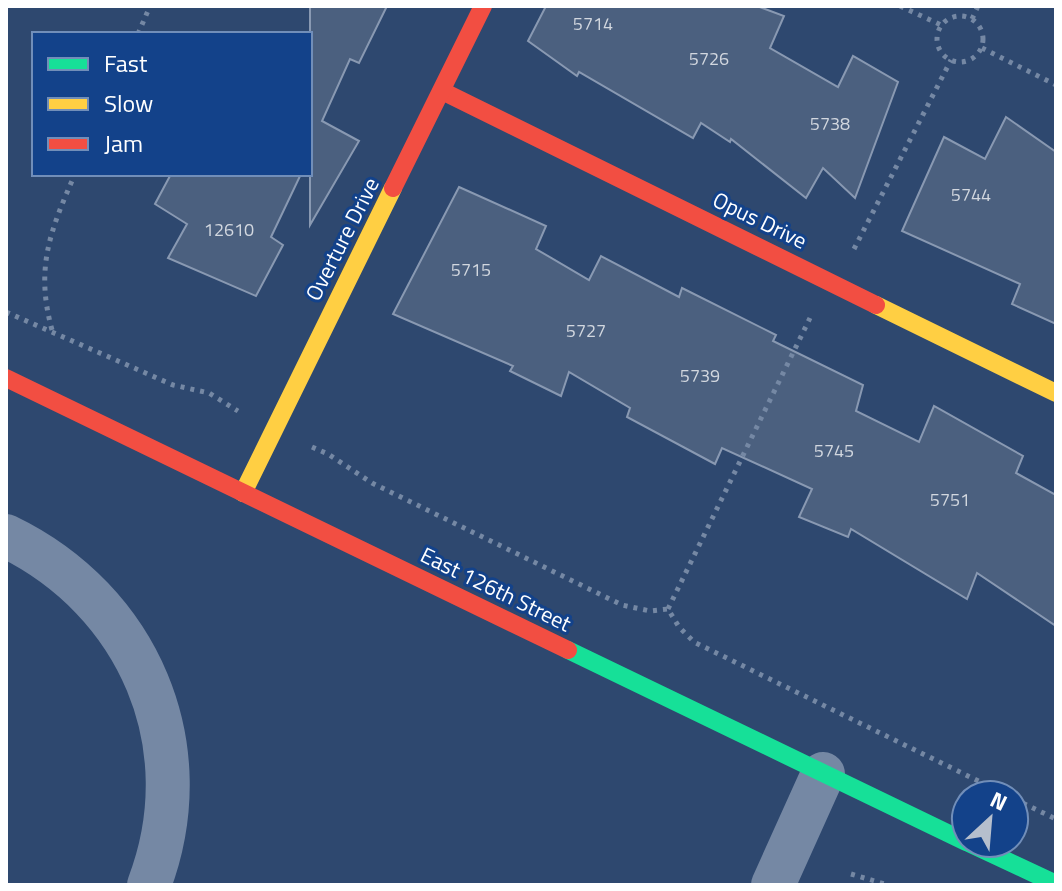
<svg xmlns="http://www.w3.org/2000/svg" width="1062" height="891" viewBox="0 0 1062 891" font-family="'Titillium Web',sans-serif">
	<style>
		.building { fill: #4b607f; stroke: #8999b2; stroke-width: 2 }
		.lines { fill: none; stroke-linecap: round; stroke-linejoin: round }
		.path { stroke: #7588a4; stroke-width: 5; stroke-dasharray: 4 6; stroke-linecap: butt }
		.street { stroke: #7588a4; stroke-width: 44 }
		.fast { stroke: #16e098; stroke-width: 18 }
		.slow { stroke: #ffcf43; stroke-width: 18 }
		.jam { stroke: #f24e42; stroke-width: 18 }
		.labels { text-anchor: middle; stroke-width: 6; stroke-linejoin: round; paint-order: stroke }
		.number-label { font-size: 18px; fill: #d2d7df }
		.street-label { font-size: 22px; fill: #fff; stroke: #13428a }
	</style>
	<rect width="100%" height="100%" fill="#2e486f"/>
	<!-- building -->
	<g class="building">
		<path d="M310,6H387L359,63L350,59L322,121L359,141L310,225Z"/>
		<path d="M546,6H757L784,16L770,48L838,87L853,56L898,82L855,198L823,168L806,198L731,139L730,142L701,123L693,138L579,72L577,76L528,41Z"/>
		<path d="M1006,117L1056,152V324L1012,304L1020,284L902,231L944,137L985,159Z"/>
		<path d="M171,174H301L271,237L283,245L256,296L168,258L187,224L155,204Z"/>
		<path d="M459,187L546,226L536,249L589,280L601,256L679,297L682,288L776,335L773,341L863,385L856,411L919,442L934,406L1023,456L1016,473L1056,495V626L977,573L967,599L851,529L848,537L799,517L812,489L722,448L715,464L627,417L630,408L569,372L561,396L510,371L513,366L393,314Z"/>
	</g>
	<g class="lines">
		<!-- path -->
		<g class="path">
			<path d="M900,6L941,25"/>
			<circle cx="960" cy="39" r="23"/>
			<path d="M972,19L978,6"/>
			<path d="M138,34L150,6"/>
			<path d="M982,48L1056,85"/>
			<path d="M854,249L951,60"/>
			<path d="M6,312L173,385L209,393L238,411"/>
			<path d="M52,330C35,268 50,231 75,174"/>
			<path d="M312,447L328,454L372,483L622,605L650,611L668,609L679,627L694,642L1007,795"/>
			<path d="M668,609L810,318"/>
			<path d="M1014,799L1056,819"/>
			<path d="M851,874L888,885"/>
		</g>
		<!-- street -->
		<g class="street">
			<path d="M6,536C139,600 202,746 149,885"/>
			<path d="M773,885L823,774"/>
		</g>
		<!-- fast -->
		<g class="fast">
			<path d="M568,650L966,842"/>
			<path d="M969,843L1056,884"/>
		</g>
		<!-- slow -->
		<g class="slow">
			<path d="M876,305L1056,393"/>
			<path d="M243,493L393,188"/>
		</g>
		<!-- jam -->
		<g class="jam">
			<path d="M442,91L876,305"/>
			<path d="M393,188L483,6"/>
			<path d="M6,378L568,650"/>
		</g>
	</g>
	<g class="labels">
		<!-- number labels -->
		<g class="number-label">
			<text x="593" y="30">5714</text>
			<text x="709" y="65">5726</text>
			<text x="830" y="130">5738</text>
			<text x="971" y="201">5744</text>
			<text x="229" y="236">12610</text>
			<text x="471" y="276">5715</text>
			<text x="586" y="337">5727</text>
			<text x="700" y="382">5739</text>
			<text x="834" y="457">5745</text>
			<text x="950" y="506">5751</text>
		</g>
		<!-- street labels -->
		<g class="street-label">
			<text transform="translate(760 220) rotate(26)" y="8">Opus Drive</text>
			<text transform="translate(342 239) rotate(-63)" y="8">Overture Drive</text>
			<text transform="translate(496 589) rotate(26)" y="8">East 126th Street</text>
		</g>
	</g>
	<!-- border -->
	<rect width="1062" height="891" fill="none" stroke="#ffffff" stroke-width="16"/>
	<!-- legend -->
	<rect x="32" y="32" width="280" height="144" fill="#13428a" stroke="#718eb9" stroke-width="2"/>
	<rect x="48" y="58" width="40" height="12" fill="#16e098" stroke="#718eb9" stroke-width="2"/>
	<text x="104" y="72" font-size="24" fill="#ffffff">Fast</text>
	<rect x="48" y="98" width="40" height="12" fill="#ffcf43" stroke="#718eb9" stroke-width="2"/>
	<text x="104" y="112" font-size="24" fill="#ffffff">Slow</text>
	<rect x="48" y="138" width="40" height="12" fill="#f24e42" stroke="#718eb9" stroke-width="2"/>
	<text x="104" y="152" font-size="24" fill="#ffffff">Jam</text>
	<!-- north arrow -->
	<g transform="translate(990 819) rotate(26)"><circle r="38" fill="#13428a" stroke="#718eb9" stroke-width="2"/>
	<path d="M0-6L14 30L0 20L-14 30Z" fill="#b6bfcd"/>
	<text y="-12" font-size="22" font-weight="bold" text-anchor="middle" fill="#ffffff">N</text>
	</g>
</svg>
